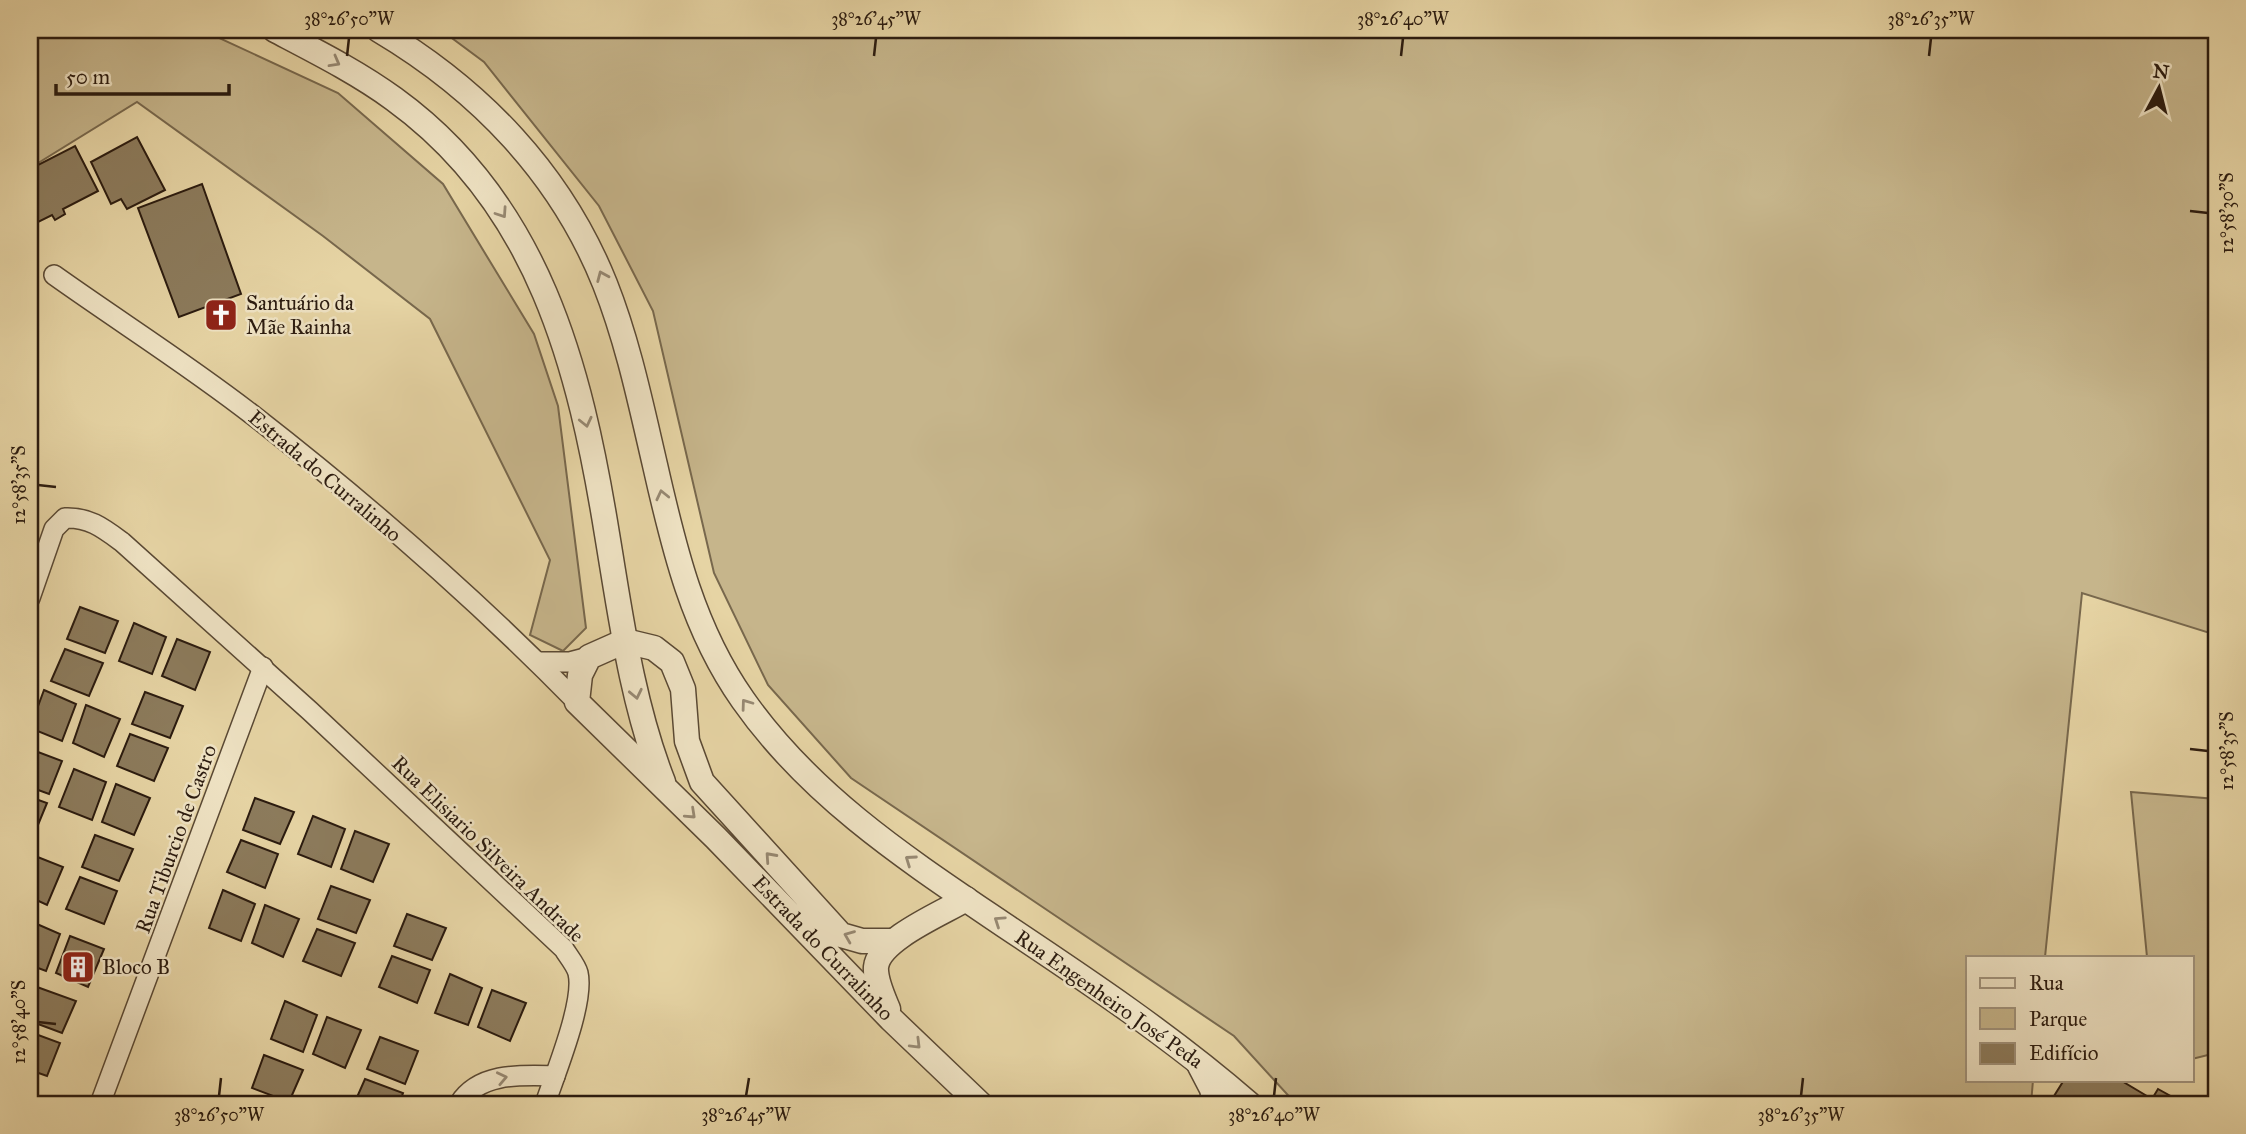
<svg xmlns="http://www.w3.org/2000/svg" width="2246" height="1134" viewBox="0 0 2246 1134" font-family="'IM FELL Great Primer',serif">
	<style>
		.green { fill: #c6b58b; stroke: #78684d; stroke-width: 2 }
		.building { fill: #8c7b5c; stroke: #2b1b0f; stroke-width: 2 }
		.lines { fill: none; stroke-linecap: round; stroke-linejoin: round }
		.minor-casing { stroke: #5a4934; stroke-width: 22 }
		.tertiary-casing { stroke: #5a4934; stroke-width: 27 }
		.minor { stroke: #efe3c4; stroke-width: 19 }
		.tertiary { stroke: #efe3c4; stroke-width: 24 }
		.oneway { stroke: #978973 }
		.ticks { fill: none; stroke: #2b1b0f; stroke-width: 2.5 }
		.labels { text-anchor: middle; stroke-width: 5; stroke-linejoin: round; paint-order: stroke }
		.poi-label { font-size: 21px; fill: #2b1b0f; stroke: #efe3c4; text-anchor: start }
		.street-label { font-size: 21px; fill: #2b1b0f; stroke: #efe3c4 }
		.neatline { fill: none; stroke: #2b1b0f; stroke-width: 2.5 }
		.ticks-label { font-size: 18px; text-anchor: middle; fill: #2b1b0f }
	</style>
	<rect width="100%" height="100%" fill="#e6d4a4"/>
	<filter id="stains"><feTurbulence type="fractalNoise" baseFrequency=".00286" numOctaves="4"/><feColorMatrix values="0 0 0 0 .2 0 0 0 0 .09 0 0 0 0 .02 0 0 0 .5 -.17"/></filter>
	<radialGradient id="worn" r=".72"><stop offset=".6" stop-color="#630" stop-opacity="0"/><stop offset="1" stop-color="#630" stop-opacity=".3"/></radialGradient>
	<!-- green -->
	<g class="green">
		<path d="M30,30H202L338,93L443,184L534,334L558,406L586,628L563,651L530,635L550,560L430,319L323,236L137,102L30,168Z"/>
		<path d="M441,30H2216V635L2082,593L2045,957H1968V1080H2033L2031,1104H1296L1234,1036L851,778L768,685L714,573L653,311L599,206L484,62Z"/>
		<path d="M2131,792L2216,799V1053L2192,1059V957H2147Z"/>
	</g>
	<!-- building -->
	<g class="building">
		<path d="M137,137L165,190L127,209L121,199L111,204L91,162Z"/>
		<path d="M75,146L98,191L63,209L65,214L55,220L52,215L30,226V169Z"/>
		<path d="M202,184L241,294L179,317L138,208Z"/>
		<path d="M80,607L118,621L105,653L67,639Z"/>
		<path d="M134,623L166,637L152,674L119,661Z"/>
		<path d="M177,639L210,652L195,690L162,676Z"/>
		<path d="M65,649L103,663L89,696L51,681Z"/>
		<path d="M44,690L76,704L62,741L30,728Z"/>
		<path d="M145,692L183,706L170,738L132,724Z"/>
		<path d="M86,705L120,719L104,757L73,743Z"/>
		<path d="M130,734L168,748L154,781L117,766Z"/>
		<path d="M30,749L62,761L49,794L30,787Z"/>
		<path d="M74,769L106,782L92,820L59,807Z"/>
		<path d="M116,784L150,798L134,835L102,822Z"/>
		<path d="M30,797L47,803L33,837L30,835Z"/>
		<path d="M255,798L294,812L280,844L243,830Z"/>
		<path d="M313,816L345,829L331,867L298,854Z"/>
		<path d="M355,831L389,844L373,882L341,869Z"/>
		<path d="M95,835L133,849L119,881L82,867Z"/>
		<path d="M241,840L278,854L265,888L227,872Z"/>
		<path d="M30,854L63,867L47,905L30,897Z"/>
		<path d="M80,877L117,891L104,924L66,909Z"/>
		<path d="M331,886L370,900L356,933L318,919Z"/>
		<path d="M223,890L255,904L241,941L209,928Z"/>
		<path d="M265,905L299,919L283,957L252,943Z"/>
		<path d="M407,914L446,928L432,960L394,946Z"/>
		<path d="M30,921L60,934L46,971L30,965Z"/>
		<path d="M317,929L355,943L341,976L303,961Z"/>
		<path d="M70,936L104,949L88,987L56,973Z"/>
		<path d="M392,956L430,970L417,1003L379,987Z"/>
		<path d="M450,974L482,988L468,1025L435,1013Z"/>
		<path d="M37,987L76,1001L62,1033L30,1021V1005Z"/>
		<path d="M492,990L526,1003L510,1041L478,1027Z"/>
		<path d="M285,1001L317,1015L303,1052L271,1039Z"/>
		<path d="M327,1017L361,1030L345,1068L313,1054Z"/>
		<path d="M30,1032L60,1043L47,1076L30,1070Z"/>
		<path d="M380,1037L418,1051L405,1084L367,1069Z"/>
		<path d="M264,1055L303,1070L289,1102L252,1088Z"/>
		<path d="M365,1079L403,1093L399,1104H354Z"/>
		<path d="M2064,1080H2120L2152,1099L2158,1089L2185,1104H2049Z"/>
	</g>
	<g class="lines">
		<defs>
			<g id="minor">
				<path d="M54,275C120,322 190,366 254,416C367,504 477,600 577,702"/>
				<path d="M30,598L54,529L65,518C89,517 103,528 122,542L310,711L564,949C568,956 576,965 578,973C585,1002 555,1074 545,1104"/>
				<path d="M538,662H570L589,657"/>
				<path d="M100,1104L263,667"/>
				<path d="M459,1104C479,1072 521,1075 555,1076"/>
			</g>
			<g id="tertiary">
				<path d="M275,30C315,51 357,72 394,99C539,204 580,367 607,534C621,618 632,703 663,782"/>
				<path d="M379,30C480,90 561,174 605,284C628,342 641,405 655,465C674,549 693,629 743,700C811,797 908,860 1004,925C1088,981 1172,1037 1249,1104"/>
				<path d="M892,941H862L841,935L702,782L687,741L683,689L672,662L654,648L625,641L589,657L580,675L577,702L716,838L891,1019L980,1104"/>
				<path d="M888,1009C883,997 875,980 876,967C879,939 943,913 966,899"/>
				<path d="M1200,1066L1212,1089L1215,1104"/>
			</g>
		</defs>
		<!-- minor casing -->
		<use href="#minor" class="minor-casing"/>
		<!-- tertiary casing -->
		<use href="#tertiary" class="tertiary-casing"/>
		<!-- minor -->
		<use href="#minor" class="minor"/>
		<!-- tertiary -->
		<use href="#tertiary" class="tertiary"/>
	</g>
	<!-- one-way arrows -->
	<defs><path id="oneway-chevron" d="M-2-3.5L2.5 0L-2 3.5" fill="none" stroke-width="1.6" stroke-linecap="round" stroke-linejoin="round" transform="scale(1.75)"/></defs>
	<g class="oneway">
		<use href="#oneway-chevron" transform="translate(335 62) rotate(29)"/>
		<use href="#oneway-chevron" transform="translate(502 213) rotate(56)"/>
		<use href="#oneway-chevron" transform="translate(602 276) rotate(-113)"/>
		<use href="#oneway-chevron" transform="translate(586 422) rotate(77)"/>
		<use href="#oneway-chevron" transform="translate(662 495) rotate(-103)"/>
		<use href="#oneway-chevron" transform="translate(636 694) rotate(78)"/>
		<use href="#oneway-chevron" transform="translate(746 704) rotate(-126)"/>
		<use href="#oneway-chevron" transform="translate(691 814) rotate(43)"/>
		<use href="#oneway-chevron" transform="translate(770 857) rotate(-132)"/>
		<use href="#oneway-chevron" transform="translate(910 860) rotate(-145)"/>
		<use href="#oneway-chevron" transform="translate(999 921) rotate(-146)"/>
		<use href="#oneway-chevron" transform="translate(849 936) rotate(-158)"/>
		<use href="#oneway-chevron" transform="translate(916 1044) rotate(45)"/>
		<use href="#oneway-chevron" transform="translate(502 1078) rotate(-12)"/>
	</g>
	<!-- ticks -->
	<path class="ticks" d="M347,56L349,38M874,56L876,38M1401,56L1403,38M1929,56L1931,38M2190,211L2208,213M38,485L56,487M2190,749L2208,751M38,1022L56,1024M219,1096L221,1078M746,1096L749,1078M1274,1096L1276,1078M1801,1096L1803,1078"/>
	<!-- icons -->
	<defs>
		<symbol id="church-square" viewBox="-11 -11 22 22"><rect x="-9" y="-9" width="18" height="18" rx="4" fill="#8f2418" stroke="#efe3c4"/><path d="M-1.2-6h2.4v3.5h3.3v2.4h-3.3V6h-2.4V-.1h-3.3v-2.4h3.3Z" fill="#fff"/></symbol>
		<symbol id="building-square" viewBox="-11 -11 22 22"><rect x="-9" y="-9" width="18" height="18" rx="4" fill="#8f2418" stroke="#efe3c4"/><path d="M-4-6H4V6H1V3H-1V6H-4ZM-2.5-4.3h1.7v1.8h-1.7ZM.8-4.3h1.7v1.8H.8ZM-2.5-1h1.7V.8h-1.7ZM.8-1h1.7V.8H.8Z" fill="#fff"/></symbol>
	</defs>
	<g fill-rule="evenodd">
		<use href="#church-square" x="202" y="296" width="38" height="38"/>
		<use href="#building-square" x="59" y="948" width="38" height="38"/>
	</g>
	<g class="labels">
		<!-- poi labels -->
		<g class="poi-label">
			<text x="246" y="310">Santuário da<tspan x="246" dy="24">Mãe Rainha</tspan></text>
			<text x="102" y="974">Bloco B</text>
		</g>
		<!-- street labels -->
		<g class="street-label">
			<text transform="translate(325 476) rotate(40)" y="7">Estrada do Curralinho</text>
			<text transform="translate(176 839) rotate(-70)" y="7">Rua Tiburcio de Castro</text>
			<text transform="translate(488 849) rotate(44)" y="7">Rua Elisiario Silveira Andrade</text>
			<text transform="translate(823 948) rotate(46)" y="7">Estrada do Curralinho</text>
			<text transform="translate(1109 999) rotate(35)" y="7">Rua Engenheiro José Peda</text>
		</g>
	</g>
	<!-- margin -->
	<rect width="2246" height="1134" fill="none" stroke="#e6d4a4" stroke-width="77"/>
	<!-- legend -->
	<rect x="1966" y="956" width="228" height="126" fill="#efe3c4" stroke="#a1937c" stroke-width="2"/>
	<rect x="1980" y="978" width="35" height="10" fill="#efe3c4" stroke="#a1937c" stroke-width="2"/>
	<text x="2029" y="990" font-size="21" fill="#2b1b0f">Rua</text>
	<rect x="1980" y="1008" width="35" height="21" fill="#c6b58b" stroke="#a1937c" stroke-width="2"/>
	<text x="2029" y="1026" font-size="21" fill="#2b1b0f">Parque</text>
	<rect x="1980" y="1043" width="35" height="21" fill="#8c7b5c" stroke="#a1937c" stroke-width="2"/>
	<text x="2029" y="1060" font-size="21" fill="#2b1b0f">Edifício</text>
	<!-- north arrow -->
	<g transform="translate(2159 88) rotate(7)" stroke="#efe3c4" stroke-width="5" paint-order="stroke">
	<path d="M0-5L12 26L0 18L-12 26Z" fill="#2b1b0f"/>
	<text y="-10" font-size="19" font-weight="bold" text-anchor="middle" fill="#2b1b0f">N</text>
	</g>
	<!-- scale -->
	<path d="M56 84v10h173v-10" fill="none" stroke="#2b1b0f" stroke-width="3.5"/>
	<text x="66" y="84" font-size="21" fill="#2b1b0f" stroke="#efe3c4" stroke-width="5" paint-order="stroke">50 m</text>
	<rect x="38" y="38" width="2170" height="1058" class="neatline"/>
	<g class="ticks-label">
		<text x="349" y="25">38°26'50"W</text>
		<text x="876" y="25">38°26'45"W</text>
		<text x="1403" y="25">38°26'40"W</text>
		<text x="1931" y="25">38°26'35"W</text>
		<text transform="translate(2227 213) rotate(-90)" y="6">12°58'30"S</text>
		<text transform="translate(19 485) rotate(-90)" y="6">12°58'35"S</text>
		<text transform="translate(2227 751) rotate(-90)" y="6">12°58'35"S</text>
		<text transform="translate(19 1022) rotate(-90)" y="6">12°58'40"S</text>
		<text x="219" y="1121">38°26'50"W</text>
		<text x="746" y="1121">38°26'45"W</text>
		<text x="1274" y="1121">38°26'40"W</text>
		<text x="1801" y="1121">38°26'35"W</text>
	</g>
	<rect width="100%" height="100%" filter="url(#stains)"/>
	<rect width="100%" height="100%" fill="url(#worn)"/>
</svg>
